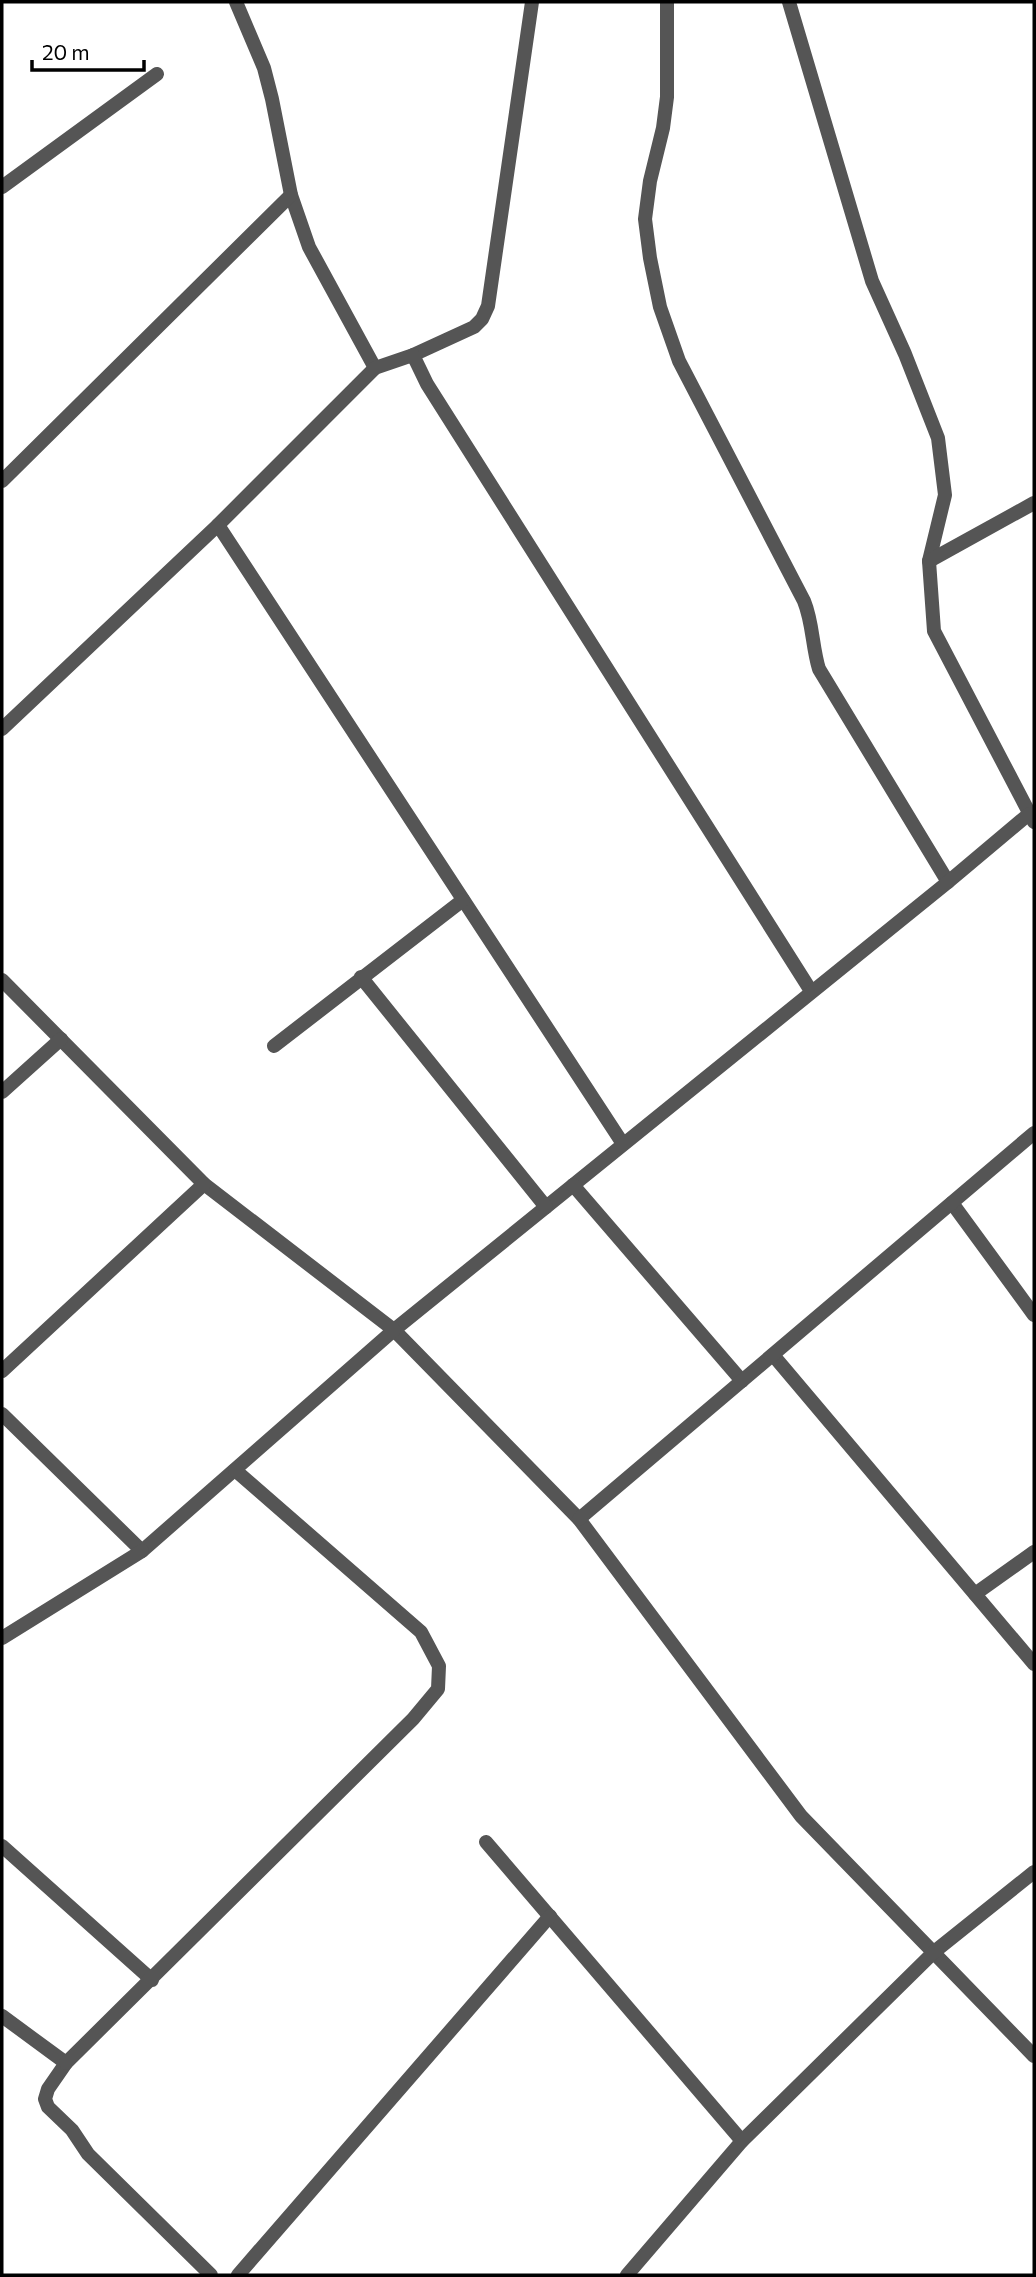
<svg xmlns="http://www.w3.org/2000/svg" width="1036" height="2277" viewBox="0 0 1036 2277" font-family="Commissioner,sans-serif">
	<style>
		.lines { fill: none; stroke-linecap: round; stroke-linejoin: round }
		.street { stroke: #555; stroke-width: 14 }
	</style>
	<rect width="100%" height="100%" fill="#fff"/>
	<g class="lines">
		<!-- street -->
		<g class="street">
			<path d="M236,2L264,68L272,99L291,195L309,247L375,368"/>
			<path d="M667,2V97L663,128L650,181L645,219L650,258L660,307L679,361L804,601C813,623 812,646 819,669L948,882"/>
			<path d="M789,2L872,281L905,354L938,438L945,495L929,561L934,631L1034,822"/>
			<path d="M2,187L157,74"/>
			<path d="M413,355L474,327L482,319L488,306L532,2"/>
			<path d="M2,481L291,195"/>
			<path d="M218,525L375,368L413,355L427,384L811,991"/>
			<path d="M929,561L1034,503"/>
			<path d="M2,729L218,525L623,1144"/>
			<path d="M1029,814L948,882L394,1330L579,1519L801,1816L1034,2056"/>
			<path d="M361,977L546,1207"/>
			<path d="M2,980L204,1184L394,1330L142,1551L2,1414"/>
			<path d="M274,1046L463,900"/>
			<path d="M2,1092L61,1039"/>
			<path d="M573,1185L742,1381"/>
			<path d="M952,1203L1034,1315"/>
			<path d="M773,1355L1034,1664"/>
			<path d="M2,1371L204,1184"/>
			<path d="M579,1519L1034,1133"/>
			<path d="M975,1594L1034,1552"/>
			<path d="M2,1638L142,1551"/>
			<path d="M486,1842L742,2141"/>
			<path d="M2,1846L152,1980"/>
			<path d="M2,2016L66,2063L48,2089L45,2099L48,2107L72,2130L88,2154L211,2275"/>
			<path d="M66,2063L413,1719L438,1689L439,1666L421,1632L235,1470"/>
			<path d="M238,2275L550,1916"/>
			<path d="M627,2275L742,2141L934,1952L1034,1872"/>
		</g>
	</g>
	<!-- border -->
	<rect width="1036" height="2277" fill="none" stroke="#000000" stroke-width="7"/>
	<!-- scale -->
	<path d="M32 60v10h112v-10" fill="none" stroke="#000000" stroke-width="3.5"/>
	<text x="42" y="60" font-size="21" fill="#000000" stroke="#ffffff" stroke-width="5" paint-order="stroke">20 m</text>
</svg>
